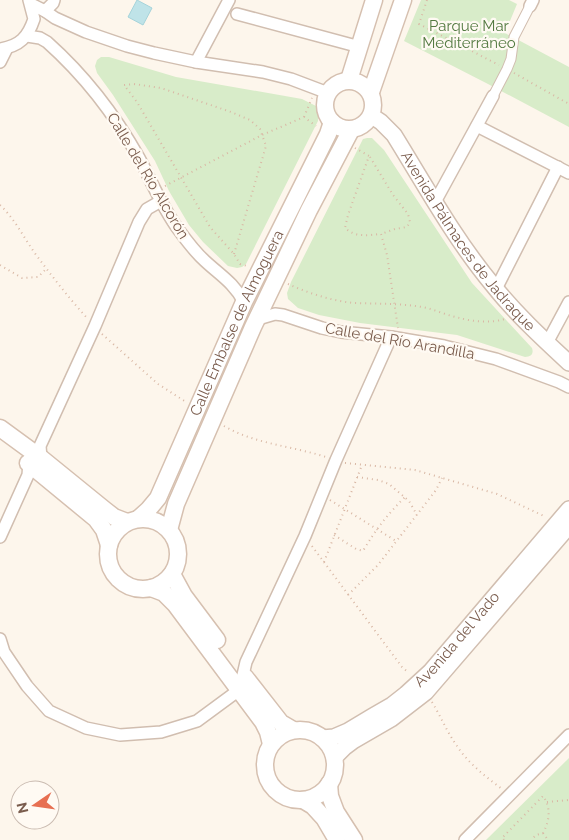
<svg xmlns="http://www.w3.org/2000/svg" width="569" height="840" viewBox="0 0 569 840" font-family="Raleway,sans-serif">
	<style>
		.green { fill: #d8ecc9 }
		.water { fill: #bfe3e8; stroke: #a5d3da }
		.lines { fill: none; stroke-linecap: round; stroke-linejoin: round }
		.pedestrian-casing { stroke: #d1beb0; stroke-width: 11 }
		.minor-casing { stroke: #d1beb0; stroke-width: 14 }
		.tertiary-casing { stroke: #d1beb0; stroke-width: 18 }
		.secondary-casing { stroke: #d6c0b0; stroke-width: 19 }
		.path { stroke: #d9b8a5; stroke-width: 2; stroke-dasharray: 1 4; stroke-linecap: butt }
		.pedestrian { stroke: #fff; stroke-width: 9 }
		.minor { stroke: #fff; stroke-width: 11 }
		.tertiary { stroke: #fff; stroke-width: 15 }
		.secondary { stroke: #fff; stroke-width: 16 }
		.labels { text-anchor: middle; stroke-width: 4.5; stroke-linejoin: round; paint-order: stroke }
		.park-label { font-size: 15px; fill: #537a41; stroke: #fffaf3 }
		.street-label { font-size: 15px; fill: #7a5c4d; stroke: #fffaf3 }
	</style>
	<rect width="100%" height="100%" fill="#fdf6ec"/>
	<!-- green -->
	<g class="green">
		<path d="M421,0H509L517,4L505,33L569,67V127L488,84L404,41Z"/>
		<path d="M101,57H109L176,77L302,99L316,106L318,113V121L246,264L242,267L237,268L228,266L203,242L189,225L169,191L155,161L113,95L97,73L95,66L97,60Z"/>
		<path d="M367,138H372L384,150L472,283L532,348C534,354 531,357 525,357L457,335L360,323L319,315L298,308L288,299L287,293L291,282L363,139Z"/>
		<path d="M569,758V840H486Z"/>
	</g>
	<!-- water -->
	<path class="water" d="M137,0L152,8L143,25L128,17Z"/>
	<g class="lines">
		<defs>
			<path id="pedestrian" d="M493,96L507,69L511,59L514,37L530,6"/>
			<g id="minor">
				<path d="M31,4L45,11L55,18L86,32L127,46L154,53L196,62L263,72L291,79L328,93"/>
				<path d="M530,6L533,0"/>
				<path d="M45,11L53,3L54,0"/>
				<path d="M237,14L360,47"/>
				<path d="M27,36L40,38L47,42C84,75 115,115 139,158C152,182 162,207 178,229C186,240 195,252 205,261C220,275 234,283 244,302"/>
				<path d="M0,49C20,46 28,37 34,19L29,0"/>
				<path d="M0,62L7,48"/>
				<path d="M196,62L229,0"/>
				<path d="M477,126L569,173"/>
				<path d="M435,202L493,96"/>
				<path d="M496,289L558,167"/>
				<path d="M258,319L275,314L283,315L322,328L341,332L391,337L444,346L496,359L559,382L569,387"/>
				<path d="M547,343L569,302"/>
				<path d="M41,458L40,446L95,326L139,222L147,209L161,201"/>
				<path d="M0,537L28,475L29,463"/>
				<path d="M0,639L4,652L27,686L49,711L86,728L120,735L161,732L197,721L235,693L242,692"/>
				<path d="M243,675L246,662L305,536L336,460L391,337"/>
				<path d="M465,840L569,735"/>
			</g>
			<g id="tertiary">
				<path id="s1" d="M372,116L381,122L394,135C425,185 454,238 492,284C515,313 542,338 569,363"/>
				<path id="s2" d="M322,738L334,737L348,731L373,716L392,705L406,694L430,672L569,509"/>
				<path d="M334,758L345,747L353,741L391,719L426,692L569,526"/>
			</g>
			<g id="secondary">
				<path d="M349,80L374,0"/>
				<circle cx="349" cy="105" r="24"/>
				<path d="M371,92L403,0"/>
				<path d="M0,428L41,458L105,510L114,517L127,522"/>
				<path d="M28,463L96,519L104,530L109,545"/>
				<path id="s3" d="M138,519L148,510L158,498L244,302L328,134L332,122"/>
				<circle cx="143" cy="554" r="35"/>
				<path d="M169,530L176,504L253,327L309,210L351,130"/>
				<path d="M172,574L184,596L217,640"/>
				<path d="M151,588L164,593L175,604L263,722L268,732L271,744"/>
				<path d="M245,677L281,723L293,730"/>
				<circle cx="300" cy="765" r="35"/>
				<path d="M329,784L330,796L336,812L354,840"/>
				<path d="M303,800L313,806L324,818L337,840"/>
			</g>
		</defs>
		<!-- pedestrian casing -->
		<use href="#pedestrian" class="pedestrian-casing"/>
		<!-- minor casing -->
		<use href="#minor" class="minor-casing"/>
		<!-- tertiary casing -->
		<use href="#tertiary" class="tertiary-casing"/>
		<!-- secondary casing -->
		<use href="#secondary" class="secondary-casing"/>
		<!-- path -->
		<g class="path">
			<path d="M427,0L419,24L499,65"/>
			<path d="M514,73L569,104"/>
			<path d="M304,117L312,98"/>
			<path d="M355,148L369,156L348,215L345,228C356,238 368,235 381,234L387,255L398,328"/>
			<path d="M370,157L393,195L408,214L410,222L407,227L395,229L381,234"/>
			<path d="M165,186L262,135L304,117L316,126"/>
			<path d="M0,205C14,218 23,236 34,252C51,275 68,297 87,318"/>
			<path d="M234,254L266,146L260,129L250,120L231,112L161,88L134,84L124,85L137,102L210,227L234,254L240,264L247,266"/>
			<path d="M0,265L22,278L38,277L47,268"/>
			<path d="M288,284C308,293 332,301 354,303C379,304 403,303 427,308C438,311 449,316 460,318C473,322 492,323 505,319"/>
			<path d="M102,334L158,384L186,402"/>
			<path d="M224,426C255,444 292,446 326,457"/>
			<path d="M345,463L415,470L497,494L546,517"/>
			<path d="M357,477L378,480L389,484L409,501L417,515"/>
			<path d="M330,500L396,541"/>
			<path d="M334,535L356,549L363,551C376,529 387,515 405,497"/>
			<path d="M312,546L402,667L409,673"/>
			<path d="M324,562L362,465"/>
			<path d="M348,595L378,565L436,490L442,478"/>
			<path d="M432,702C441,717 447,732 457,746C468,763 486,777 502,789"/>
			<path d="M547,802L569,800"/>
			<path d="M543,833L548,840"/>
			<path d="M504,840L502,838L543,796C551,807 550,820 543,833L536,835L531,840"/>
		</g>
		<!-- pedestrian -->
		<use href="#pedestrian" class="pedestrian"/>
		<!-- minor -->
		<use href="#minor" class="minor"/>
		<!-- tertiary -->
		<use href="#tertiary" class="tertiary"/>
		<!-- secondary -->
		<use href="#secondary" class="secondary"/>
	</g>
	<g class="labels">
		<!-- park labels -->
		<g class="park-label">
			<text x="469" y="31">Parque Mar<tspan x="469" dy="17">Mediterráneo</tspan></text>
		</g>
		<!-- street labels -->
		<g class="street-label">
			<text transform="translate(148 176) rotate(59)" y="5">Calle del Río Alcorón</text>
			<text dy="5" stroke="none"><textPath href="#s1" startOffset="159">Avenida Pálmaces de Jadraque</textPath></text>
			<text dy="5" stroke="none"><textPath href="#s3" startOffset="221">Calle Embalse de Almoguera</textPath></text>
			<text transform="translate(400 341) rotate(10)" y="5">Calle del Río Arandilla</text>
			<text dy="5" stroke="none"><textPath href="#s2" startOffset="171">Avenida del Vado</textPath></text>
		</g>
	</g>
	<!-- north arrow -->
	<g transform="translate(35 805) rotate(257)"><circle r="24" fill="#fffaf3" stroke="#cabbb1"/>
	<path d="M0-4L9 19L0 12L-9 19Z" fill="#e76f51"/>
	<text y="-8" font-size="14" font-weight="bold" text-anchor="middle" fill="#7a5c4d">N</text>
	</g>
</svg>
